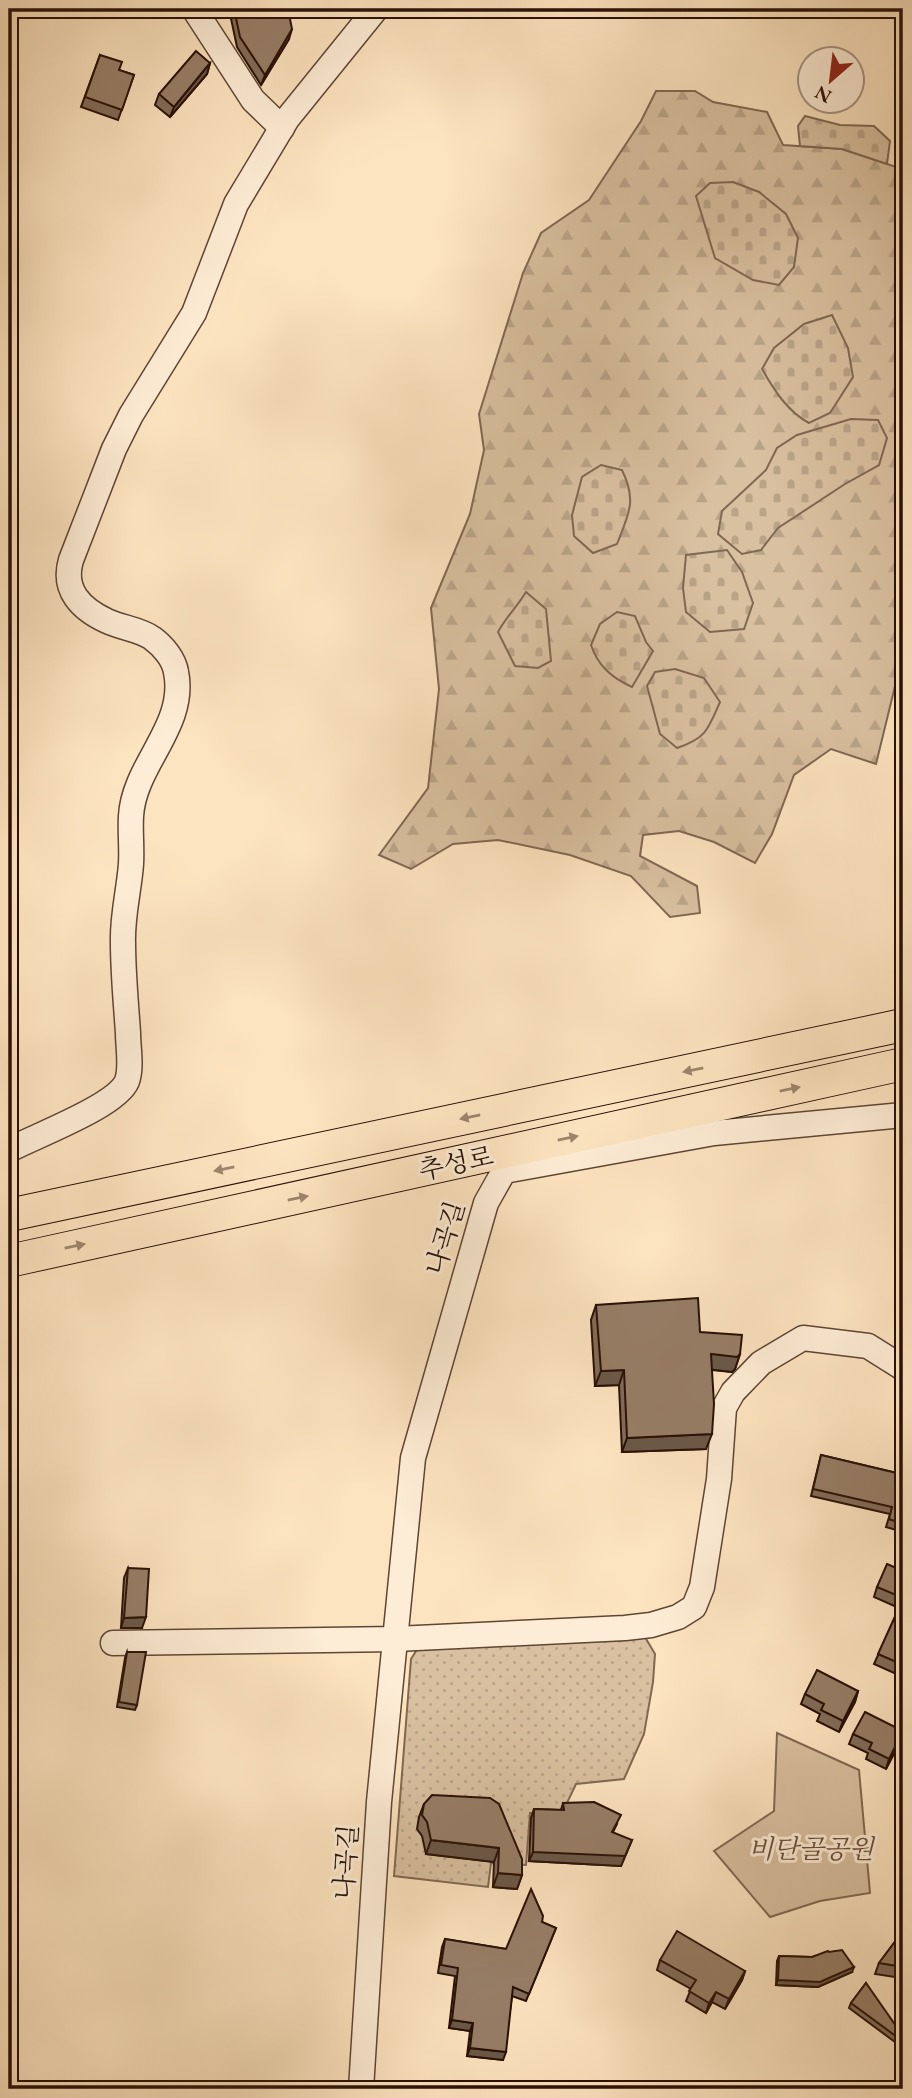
<svg xmlns="http://www.w3.org/2000/svg" width="912" height="2098" viewBox="0 0 912 2098" font-family="'EB Garamond','Noto Serif KR',serif">
	<style>
		.grass { fill: url(#grass-dots); stroke: #816853; stroke-width: 2 }
		.forest { fill: url(#forest-firs); stroke: #816853; stroke-width: 2 }
		.cemetery { fill: url(#cemetery-stones); stroke: #816853; stroke-width: 2 }
		.park { fill: #d9c0a0; stroke: #816853; stroke-width: 2 }
		.lines { fill: none; stroke-linecap: round; stroke-linejoin: round }
		.minor-casing { stroke: #5e4534; stroke-width: 27 }
		.major-casing { stroke: #291006; stroke-width: 34 }
		.minor { stroke: #feedd6; stroke-width: 24 }
		.major { stroke: #fde4c0; stroke-width: 32 }
		.wall { fill: #826c59; stroke: #291006; stroke-width: 2 }
		.shaded-wall { fill: #6a5848; stroke: #291006; stroke-width: 2 }
		.building { fill: #977e67; stroke: #291006; stroke-width: 2 }
		.oneway { fill: #9e856c }
		.labels { text-anchor: middle; stroke-width: 6; stroke-linejoin: round; paint-order: stroke }
		.street-label { font-size: 26px; fill: #291006; stroke: #feedd6 }
		.park-label { font-size: 26px; font-style: italic; fill: #674e3c; stroke: #feedd6 }
	</style>
	<defs>
		<pattern id="grass-dots" width="8" height="8" patternUnits="userSpaceOnUse" patternTransform="scale(1.75)"><rect width="8" height="8" fill="#d9c0a0"/><path d="M2 2h.1M6 6h.1" fill="none" stroke="#baa488" stroke-width="1.8" stroke-linecap="round"/></pattern>
		<pattern id="forest-firs" width="22" height="20" patternUnits="userSpaceOnUse" patternTransform="scale(1.75)"><rect width="22" height="20" fill="#d9c0a0"/><path d="M5 1l3.5 6h-7zM16 11l3.5 6h-7z" fill="#baa488"/></pattern>
		<pattern id="cemetery-stones" width="16" height="16" patternUnits="userSpaceOnUse" patternTransform="scale(1.75)"><rect width="16" height="16" fill="#d9c0a0"/><path d="M2 7V4a2 2 0 0 1 4 0v3zM10 15v-3a2 2 0 0 1 4 0v3z" fill="#baa488"/></pattern>
	</defs>
	<rect width="100%" height="100%" fill="#fde4c0"/>
	<filter id="stains"><feTurbulence type="fractalNoise" baseFrequency=".00286" numOctaves="4"/><feColorMatrix values="0 0 0 0 .2 0 0 0 0 .09 0 0 0 0 .02 0 0 0 .5 -.17"/></filter>
	<radialGradient id="worn" r=".72"><stop offset=".6" stop-color="#630" stop-opacity="0"/><stop offset="1" stop-color="#630" stop-opacity=".3"/></radialGradient>
	<!-- grass -->
	<path class="grass" d="M645,1637L655,1654L653,1682L644,1734L624,1779L576,1784L567,1803L556,1814L530,1813L526,1865L491,1863L488,1887L394,1876L411,1659L418,1648Z"/>
	<!-- forest -->
	<path class="forest" d="M656,91H695L713,102L767,112L783,145L842,149L896,167L903,166V673L897,678L876,764L831,749L794,775L772,834L755,863L714,842L679,831L643,835L640,856L697,886L700,913L670,917L631,876L570,855L498,840L453,844L411,869L379,855L428,788L439,689L431,608L470,514L484,450L479,414L523,273L541,233L589,200L641,121Z"/>
	<!-- cemetery -->
	<g class="cemetery">
		<path d="M805,116L840,125L874,126L890,141L887,164L842,149L800,146L798,126Z"/>
		<path d="M733,182L759,192L786,214L798,238L794,267L779,285L753,280L715,258L696,196L710,183Z"/>
		<path d="M832,315L848,348L853,377L830,413L809,423C788,412 774,390 762,369L774,348L804,324Z"/>
		<path d="M851,419L878,420L887,438L879,465L845,484L778,528L761,550L742,554L718,534L722,511L766,470L777,448L797,435Z"/>
		<path d="M601,465L622,470C637,501 629,513 617,544L593,553L574,536L572,515L582,477Z"/>
		<path d="M727,550L742,572L753,603L744,629L710,632L686,612L683,588L686,555Z"/>
		<path d="M526,592L546,609L551,661L538,668L515,666L498,632C506,617 517,607 526,592Z"/>
		<path d="M617,612L635,616L646,642L653,651L632,687C612,678 598,666 591,645L600,624Z"/>
		<path d="M675,669L704,678L720,702C708,729 707,738 677,748L660,734L647,686L655,672Z"/>
	</g>
	<!-- park -->
	<path class="park" d="M777,1733L859,1770L870,1893L820,1901L770,1917L714,1851L774,1811Z"/>
	<g class="lines">
		<defs>
			<g id="minor">
				<path d="M194,9L253,100L282,128"/>
				<path d="M9,1150C35,1136 117,1106 127,1081C132,1067 128,1048 128,1033C126,1003 123,973 123,943C122,916 129,891 131,864C132,848 130,832 131,816C134,764 187,726 176,672C174,659 163,646 152,638C139,629 122,628 107,621C81,609 62,590 71,560L114,449L131,415L194,313L236,204L287,119L376,9"/>
				<path d="M113,1643L396,1639L625,1628L651,1625L678,1617L694,1607L702,1587L719,1479L724,1408L733,1392L761,1363L803,1338L868,1346L903,1368"/>
				<path d="M361,2089L379,1802L413,1458L486,1203L504,1171L714,1133L903,1115"/>
			</g>
			<g id="major">
				<path d="M9,1215L903,1025"/>
				<path d="M9,1261L903,1064"/>
			</g>
		</defs>
		<!-- minor casing -->
		<use href="#minor" class="minor-casing"/>
		<!-- major casing -->
		<use href="#major" class="major-casing"/>
		<!-- minor -->
		<use href="#minor" class="minor"/>
		<!-- major -->
		<use href="#major" class="major"/>
	</g>
	<!-- wall -->
	<g class="wall">
		<path d="M229,9H288L289,39L261,85L237,47Z"/>
		<path d="M100,55L119,70L134,75L118,120L81,107Z"/>
		<path d="M210,63L207,74L170,117L155,105L159,94Z"/>
		<path d="M596,1305L700,1332L740,1354L735,1369L732,1372L712,1370L706,1449L622,1452L619,1385L595,1386L591,1320Z"/>
		<path d="M821,1455L901,1474L903,1469V1532L886,1527L890,1514L811,1496Z"/>
		<path d="M128,1568L142,1628H121L124,1578Z"/>
		<path d="M903,1571V1677L874,1664L899,1608L874,1597L877,1587Z"/>
		<path d="M127,1652L137,1705L135,1710L117,1707L125,1658Z"/>
		<path d="M858,1691L855,1702L839,1732L817,1721L820,1714L801,1704L805,1694Z"/>
		<path d="M853,1734L900,1742L886,1769L866,1759L868,1753L849,1744Z"/>
		<path d="M490,1798L522,1875L517,1889L493,1887L494,1862L426,1854L422,1836L417,1829L419,1817L424,1804Z"/>
		<path d="M563,1803L617,1824L613,1832L628,1849L621,1866L529,1861L531,1818L534,1809L561,1810Z"/>
		<path d="M542,1922L556,1928L526,2001L512,1996L503,2060L467,2056L470,2031L449,2028L455,1976L438,1973L442,1947L445,1939L506,1949Z"/>
		<path d="M903,1931V1973L901,1978L875,1974L879,1963Z"/>
		<path d="M829,1952L852,1972L818,1987L776,1985L777,1961L779,1956L812,1957Z"/>
		<path d="M660,1960L745,1971L742,1980L725,2009L712,2002L706,2013L686,2001L691,1989L657,1970Z"/>
		<path d="M866,1983L902,2042L899,2045L849,2008L851,2003Z"/>
	</g>
	<!-- shaded-wall -->
	<g class="shaded-wall">
		<path d="M292,29L289,39L261,85L265,75Z"/>
		<path d="M210,63L207,74L170,117L174,107Z"/>
		<path d="M711,1354H740L735,1369L732,1372L706,1369Z"/>
		<path d="M624,1370L619,1385L595,1386L601,1371Z"/>
		<path d="M712,1434L706,1449L622,1452L627,1438Z"/>
		<path d="M146,1617L142,1628H121L124,1618Z"/>
		<path d="M858,1691L855,1702L839,1732L843,1721Z"/>
		<path d="M903,1733L900,1742L886,1769L889,1759Z"/>
		<path d="M431,1840L499,1848L494,1862L426,1854Z"/>
		<path d="M632,1840L621,1866L529,1861L533,1852Z"/>
		<path d="M498,1873L522,1875L517,1889L493,1887Z"/>
		<path d="M854,1967L852,1972L818,1987L776,1985L778,1980Z"/>
		<path d="M745,1971L742,1980L725,2009L729,1999Z"/>
		<path d="M716,1992L712,2002L706,2013L709,2003Z"/>
		<path d="M452,2020L473,2023L470,2031L449,2028Z"/>
		<path d="M470,2048L506,2052L503,2060L467,2056Z"/>
	</g>
	<!-- building -->
	<g class="building">
		<path d="M234,9H288L292,29L265,75L240,37Z"/>
		<path d="M196,51L210,63L174,107L159,94Z"/>
		<path d="M100,55L122,62L119,70L134,75L122,110L85,97Z"/>
		<path d="M698,1298L700,1332L742,1335L740,1354L737,1357L711,1354L714,1404L712,1434L627,1438L624,1370L601,1371L596,1305Z"/>
		<path d="M821,1455L901,1474L903,1469V1524L889,1519L892,1507L813,1489Z"/>
		<path d="M887,1564L903,1571V1598L877,1587Z"/>
		<path d="M128,1568L149,1569L146,1617L124,1618Z"/>
		<path d="M903,1599V1665L878,1654Z"/>
		<path d="M127,1652H146L137,1705L119,1702Z"/>
		<path d="M817,1670L858,1691L843,1721L821,1710L824,1704L805,1694Z"/>
		<path d="M865,1712L903,1731L889,1759L869,1749L872,1743L853,1734Z"/>
		<path d="M432,1795L490,1798L499,1804L522,1859V1875L498,1873L499,1848L431,1840L427,1822L422,1815L424,1804Z"/>
		<path d="M594,1802L621,1815L612,1832L632,1840L625,1856L533,1852L534,1809L564,1810L563,1803Z"/>
		<path d="M531,1889L543,1916L542,1922L556,1928L529,1994L513,1987L506,2052L470,2048L473,2023L452,2020L458,1968L441,1965L445,1939L506,1949Z"/>
		<path d="M677,1931L745,1971L729,1999L716,1992L709,2003L689,1991L696,1980L660,1960Z"/>
		<path d="M903,1931V1967L879,1963Z"/>
		<path d="M842,1950L854,1967L820,1982L778,1980L779,1956L812,1957L828,1951L829,1952Z"/>
		<path d="M866,1983L903,2036V2038L901,2040L851,2003Z"/>
	</g>
	<!-- one-way arrows -->
	<defs><path id="oneway-solid" d="M-6-.8H1V-3.2L6.5 0L1 3.2V.8H-6Z" transform="scale(1.75)"/></defs>
	<g class="oneway">
		<use href="#oneway-solid" transform="translate(693 1070) rotate(168)"/>
		<use href="#oneway-solid" transform="translate(790 1089) rotate(-12)"/>
		<use href="#oneway-solid" transform="translate(470 1117) rotate(168)"/>
		<use href="#oneway-solid" transform="translate(568 1138) rotate(-12)"/>
		<use href="#oneway-solid" transform="translate(224 1169) rotate(168)"/>
		<use href="#oneway-solid" transform="translate(298 1198) rotate(-12)"/>
		<use href="#oneway-solid" transform="translate(75 1246) rotate(-12)"/>
	</g>
	<g class="labels">
		<!-- street labels -->
		<g class="street-label">
			<text transform="translate(456 1163) rotate(-12)" y="9">추성로</text>
			<text transform="translate(445 1238) rotate(-73)" y="9">나곡길</text>
			<text transform="translate(346 1862) rotate(-86)" y="9">나곡길</text>
		</g>
		<!-- park labels -->
		<g class="park-label">
			<text x="811" y="1858">비단골공원</text>
		</g>
	</g>
	<!-- margin -->
	<rect width="912" height="2098" fill="none" stroke="#fde4c0" stroke-width="35"/>
	<rect x="10" y="10" width="891" height="2077" fill="none" stroke="#291006" stroke-width="3.5"/>
	<rect x="18" y="18" width="877" height="2063" fill="none" stroke="#291006" stroke-width="2"/>
	<!-- north arrow -->
	<g transform="translate(831 80) rotate(208)"><circle r="33" fill="#feedd6" stroke="#a99583" stroke-width="2"/>
	<path d="M0-5L12 26L0 18L-12 26Z" fill="#8f2418"/>
	<text y="-10" font-size="19" font-weight="bold" text-anchor="middle" fill="#291006">N</text>
	</g>
	<rect width="100%" height="100%" filter="url(#stains)"/>
	<rect width="100%" height="100%" fill="url(#worn)"/>
</svg>
